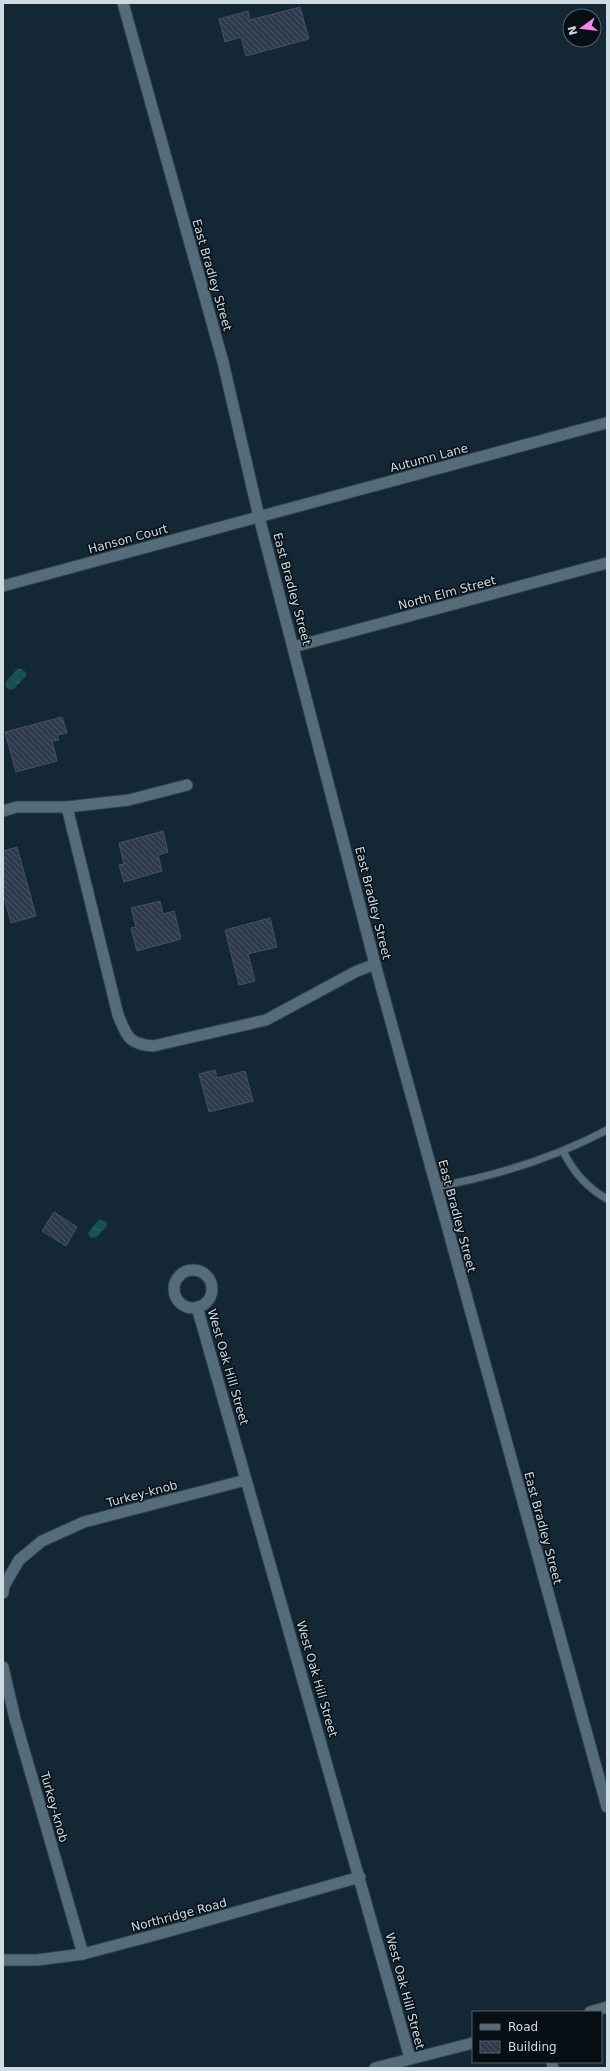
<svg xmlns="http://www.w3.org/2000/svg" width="610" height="2071" viewBox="0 0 610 2071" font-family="'DejaVu Sans',sans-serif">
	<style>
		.water { fill: url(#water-ripples) }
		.building { fill: url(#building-back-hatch); stroke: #445265 }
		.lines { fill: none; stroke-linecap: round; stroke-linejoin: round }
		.service-casing { stroke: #31414b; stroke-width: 9 }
		.minor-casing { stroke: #31414b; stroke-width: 13 }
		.tertiary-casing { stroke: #31414b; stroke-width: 13 }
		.service { stroke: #556c7a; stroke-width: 7 }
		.minor { stroke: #556c7a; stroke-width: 11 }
		.tertiary { stroke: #556c7a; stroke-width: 11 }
		.labels { text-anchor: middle; stroke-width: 3; stroke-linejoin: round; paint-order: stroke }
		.street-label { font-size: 12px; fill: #cedbe3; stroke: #070f15 }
	</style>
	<defs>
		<pattern id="water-ripples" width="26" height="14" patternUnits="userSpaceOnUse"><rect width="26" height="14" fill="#195052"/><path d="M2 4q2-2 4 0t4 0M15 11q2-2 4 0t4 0" fill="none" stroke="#39696b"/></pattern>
		<pattern id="building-back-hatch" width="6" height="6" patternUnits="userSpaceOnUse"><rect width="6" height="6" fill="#2e3b4c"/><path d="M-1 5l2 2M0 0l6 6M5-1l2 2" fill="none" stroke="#4b5766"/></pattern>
	</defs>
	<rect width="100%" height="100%" fill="#132734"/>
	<!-- water -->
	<g class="water">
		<path d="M17,669H21L26,672V676L14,689L9,690L6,687V682Z"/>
		<path d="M99,1219L106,1222L107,1226L97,1237L91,1238L88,1233Z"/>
	</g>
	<!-- building -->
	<g class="building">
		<path d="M300,7L309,39L246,56L241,37L225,42L219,19L248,11L250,20Z"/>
		<path d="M62,717L67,733L57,735L59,740L52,741L57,761L16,772L5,732Z"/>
		<path d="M163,831L168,852L158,855L162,871L124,882L119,865L124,864L119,843Z"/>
		<path d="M17,847L36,916L11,923L3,893V851Z"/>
		<path d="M160,901L163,914L174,911L181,939L137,951L131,928L136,927L131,908Z"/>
		<path d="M270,918L277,947L248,954L255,981L239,985L225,930Z"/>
		<path d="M215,1070L217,1078L245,1071L253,1101L209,1112L199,1074Z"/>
		<path d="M54,1212L77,1227L66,1246L42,1231Z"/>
	</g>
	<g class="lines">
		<defs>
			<g id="service">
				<path d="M563,1151C573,1172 586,1187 607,1199"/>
				<path d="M436,1187C495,1176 554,1158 607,1130"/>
			</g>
			<g id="minor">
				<path d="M123,3L223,362L259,517L375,964L607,1807"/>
				<path d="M3,586L606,423"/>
				<path d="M293,647L607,563"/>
				<path d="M67,807L118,1015C127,1036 128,1044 153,1046L266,1020L355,972L375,964"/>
				<path d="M3,811L17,807H67L129,800L187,785"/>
				<circle cx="193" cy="1289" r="19"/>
				<path d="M197,1307L410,2058"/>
				<path d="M3,1593L4,1586L19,1560L42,1541L84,1522L246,1480"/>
				<path d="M3,1667L15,1719L83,1954"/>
				<path d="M3,1960H37L83,1954L166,1932L360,1877"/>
				<path d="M552,2062L553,2068"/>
			</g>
			<g id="tertiary">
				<path d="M590,2012L607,2007"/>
				<path d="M375,2068L473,2043"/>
			</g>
		</defs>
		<!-- service casing -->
		<use href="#service" class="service-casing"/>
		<!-- minor casing -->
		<use href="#minor" class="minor-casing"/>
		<!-- tertiary casing -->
		<use href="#tertiary" class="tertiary-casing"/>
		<!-- service -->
		<use href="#service" class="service"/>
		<!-- minor -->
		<use href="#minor" class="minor"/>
		<!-- tertiary -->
		<use href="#tertiary" class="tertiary"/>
	</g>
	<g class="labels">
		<!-- street labels -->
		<g class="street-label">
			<text transform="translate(212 275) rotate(74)" y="4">East Bradley Street</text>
			<text transform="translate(429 458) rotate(-15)" y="4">Autumn Lane</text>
			<text transform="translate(128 539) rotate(-15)" y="4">Hanson Court</text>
			<text transform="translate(292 589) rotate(75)" y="4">East Bradley Street</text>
			<text transform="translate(447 593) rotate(-15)" y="4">North Elm Street</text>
			<text transform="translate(373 903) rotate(76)" y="4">East Bradley Street</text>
			<text transform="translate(457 1216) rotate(75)" y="4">East Bradley Street</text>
			<text transform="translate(228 1367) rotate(74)" y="4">West Oak Hill Street</text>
			<text transform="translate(142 1494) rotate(-15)" y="4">Turkey-knob</text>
			<text transform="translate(543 1528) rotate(75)" y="4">East Bradley Street</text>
			<text transform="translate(317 1679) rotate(74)" y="4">West Oak Hill Street</text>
			<text transform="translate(54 1807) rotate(74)" y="4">Turkey-knob</text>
			<text transform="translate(179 1915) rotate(-15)" y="4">Northridge Road</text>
			<text transform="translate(405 1991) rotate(75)" y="4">West Oak Hill Street</text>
		</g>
	</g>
	<!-- border -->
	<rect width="610" height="2071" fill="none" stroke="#cedbe3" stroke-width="8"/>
	<!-- legend -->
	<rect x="472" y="2011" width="130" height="52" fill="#070f15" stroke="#576167"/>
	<rect x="480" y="2024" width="20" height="6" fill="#556c7a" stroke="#576167"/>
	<text x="508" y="2031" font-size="12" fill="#cedbe3">Road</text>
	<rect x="480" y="2041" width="20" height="12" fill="url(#building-back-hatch)" stroke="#576167"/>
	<text x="508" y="2051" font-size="12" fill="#cedbe3">Building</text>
	<!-- north arrow -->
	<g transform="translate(582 28) rotate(255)"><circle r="19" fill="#070f15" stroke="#576167"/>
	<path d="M0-3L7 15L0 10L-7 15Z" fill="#f788ec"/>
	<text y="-6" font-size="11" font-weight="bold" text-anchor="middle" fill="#cedbe3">N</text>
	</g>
</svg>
